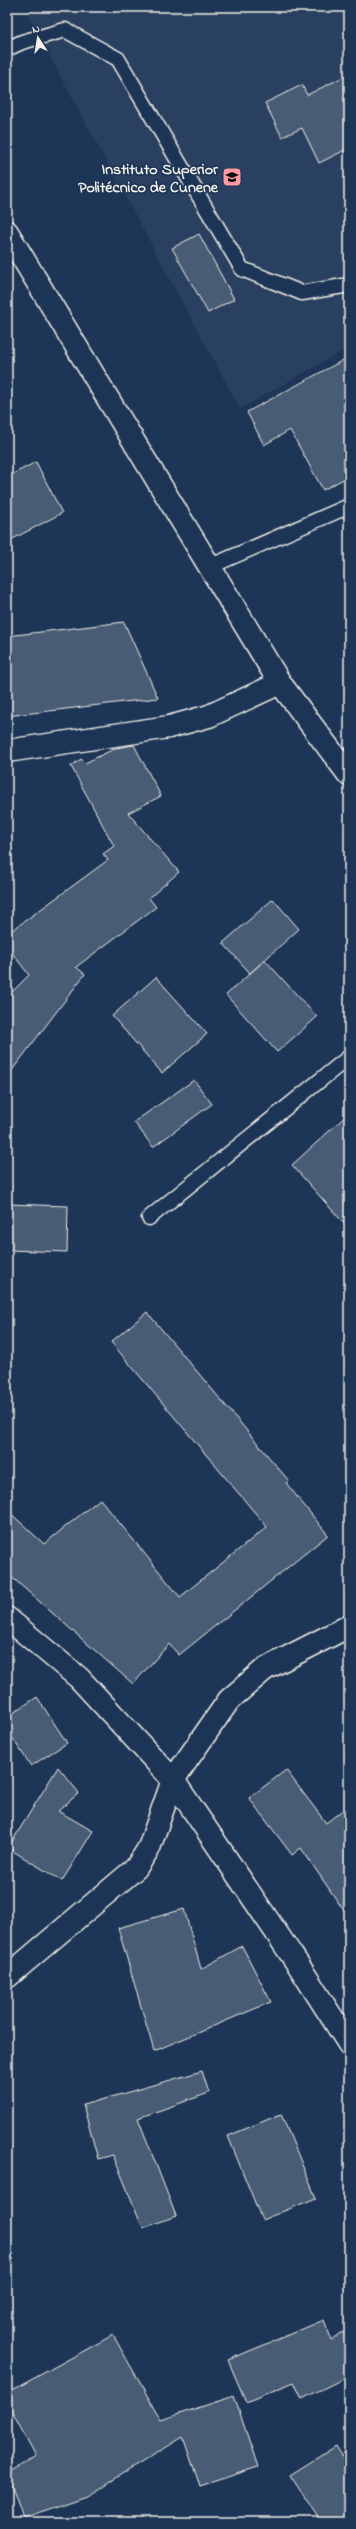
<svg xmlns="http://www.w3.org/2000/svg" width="356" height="2529" viewBox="0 0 356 2529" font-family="'Indie Flower',sans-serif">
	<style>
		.built { fill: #2a4060 }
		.building { fill: #485b74; stroke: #f4f1e8 }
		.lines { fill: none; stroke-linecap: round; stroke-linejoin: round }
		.lane-casing { stroke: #f4f1e8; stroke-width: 17 }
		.street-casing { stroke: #f4f1e8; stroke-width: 25 }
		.secondary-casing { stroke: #f4f1e8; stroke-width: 25 }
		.primary-casing { stroke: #f4f1e8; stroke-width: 25 }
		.lane { stroke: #1d3557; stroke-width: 14 }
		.street { stroke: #1d3557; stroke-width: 22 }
		.secondary { stroke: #1d3557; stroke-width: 22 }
		.primary { stroke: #1d3557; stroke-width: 22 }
		.labels { text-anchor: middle; stroke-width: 3.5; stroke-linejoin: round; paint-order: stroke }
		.poi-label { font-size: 16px; font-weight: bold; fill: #f4f1e8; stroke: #1d3557; text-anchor: end }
	</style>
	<rect width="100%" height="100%" fill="#1d3557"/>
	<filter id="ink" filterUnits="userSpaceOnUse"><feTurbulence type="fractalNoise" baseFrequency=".025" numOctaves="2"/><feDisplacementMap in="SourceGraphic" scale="8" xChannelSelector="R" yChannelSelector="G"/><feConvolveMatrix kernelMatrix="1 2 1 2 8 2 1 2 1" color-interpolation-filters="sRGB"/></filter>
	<g filter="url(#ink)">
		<!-- built -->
		<path class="built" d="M23,7H349V347L240,409Z"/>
		<!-- building -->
		<g class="building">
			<path d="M349,74V148L319,163L302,128L282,137L265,103L302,85L307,95Z"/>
			<path d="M199,234L234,299L208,313L172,248Z"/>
			<path d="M349,357V476L323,490L290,430L264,445L247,412Z"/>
			<path d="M36,462L62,513L7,542V477Z"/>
			<path d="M124,622L158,698L7,716V636Z"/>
			<path d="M134,745L161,796L128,813L179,872L149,898L156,907L76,967L85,974L7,1077V997L29,975L7,946V934L108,860L103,854L114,846L71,766L81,759L85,763L116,748Z"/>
			<path d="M273,899L299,929L250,973L223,943Z"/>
			<path d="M265,960L317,1017L277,1052L226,995Z"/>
			<path d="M156,977L207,1034L162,1073L112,1016Z"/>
			<path d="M194,1080L212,1104L153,1147L134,1122Z"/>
			<path d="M349,1113V1229L292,1165Z"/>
			<path d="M7,1204L68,1206L67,1252L7,1250Z"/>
			<path d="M147,1312L289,1481L286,1483L328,1535L179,1655L169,1644L133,1684L7,1573V1510L44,1544L100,1499L180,1597L267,1527L111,1342Z"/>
			<path d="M37,1697L67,1743L31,1766L7,1730V1717Z"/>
			<path d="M58,1767L79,1793L58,1811L93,1831L62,1881L8,1848Z"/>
			<path d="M286,1770L326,1823L349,1805V1918L301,1848L292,1855L249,1798Z"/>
			<path d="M184,1909L201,1969L242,1946L271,2002L154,2051L118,1928Z"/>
			<path d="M202,2071L209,2093L138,2118L176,2216L143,2228L113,2155L98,2159L83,2105Z"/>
			<path d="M281,2114L316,2198L262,2220L228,2136Z"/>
			<path d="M324,2320L332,2341L349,2328V2376L302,2399L294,2382L246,2402L228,2360Z"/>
			<path d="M113,2335L161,2420L234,2396L258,2467L200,2486L183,2437L87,2496L23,2518L7,2473L36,2456L7,2403V2393Z"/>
			<path d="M336,2446L349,2467V2522H321L290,2475Z"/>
		</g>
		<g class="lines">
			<defs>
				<g id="lane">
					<path d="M7,49L22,42L65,30L118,59L242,269L302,293L349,285"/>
					<path d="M209,567L349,506"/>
					<path d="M149,1218L349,1057"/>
				</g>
				<g id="street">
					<path d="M7,751L169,727L209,716L280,683"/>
					<path d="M7,1977L136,1868L149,1848L173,1780L229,1700L265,1669L349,1626"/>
				</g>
				<path id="secondary" d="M7,1618L79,1678L173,1780L299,1966L349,2044"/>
				<path id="primary" d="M7,232L280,683L349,775"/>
			</defs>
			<!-- lane casing -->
			<use href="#lane" class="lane-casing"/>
			<!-- street casing -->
			<use href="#street" class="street-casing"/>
			<!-- secondary casing -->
			<use href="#secondary" class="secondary-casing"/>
			<!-- primary casing -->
			<use href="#primary" class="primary-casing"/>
			<!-- lane -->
			<use href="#lane" class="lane"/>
			<!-- street -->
			<use href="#street" class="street"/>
			<!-- secondary -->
			<use href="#secondary" class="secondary"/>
			<!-- primary -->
			<use href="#primary" class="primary"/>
		</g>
	</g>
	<!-- icons -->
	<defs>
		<symbol id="university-square" viewBox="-11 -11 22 22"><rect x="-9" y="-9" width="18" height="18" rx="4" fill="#ff9aa2" stroke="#1d3557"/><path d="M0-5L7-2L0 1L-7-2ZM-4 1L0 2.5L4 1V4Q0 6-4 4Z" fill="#111"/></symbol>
	</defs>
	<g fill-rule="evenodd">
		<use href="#university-square" x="221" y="166" width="22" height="22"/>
	</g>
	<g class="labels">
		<!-- poi labels -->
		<g class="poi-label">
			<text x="218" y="174">Instituto Superior<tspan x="218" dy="18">Politécnico de Cunene</tspan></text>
		</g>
	</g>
	<!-- margin -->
	<rect width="356" height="2529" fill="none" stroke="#1d3557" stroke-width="24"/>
	<rect x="12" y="12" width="332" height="2505" fill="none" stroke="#f4f1e8" stroke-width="1.5" filter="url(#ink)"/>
	<!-- north arrow -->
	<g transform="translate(38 38) rotate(348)" stroke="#1d3557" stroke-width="3" paint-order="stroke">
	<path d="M0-3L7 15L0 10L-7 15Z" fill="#f4f1e8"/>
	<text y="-6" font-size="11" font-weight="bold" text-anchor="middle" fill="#f4f1e8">N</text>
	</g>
</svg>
